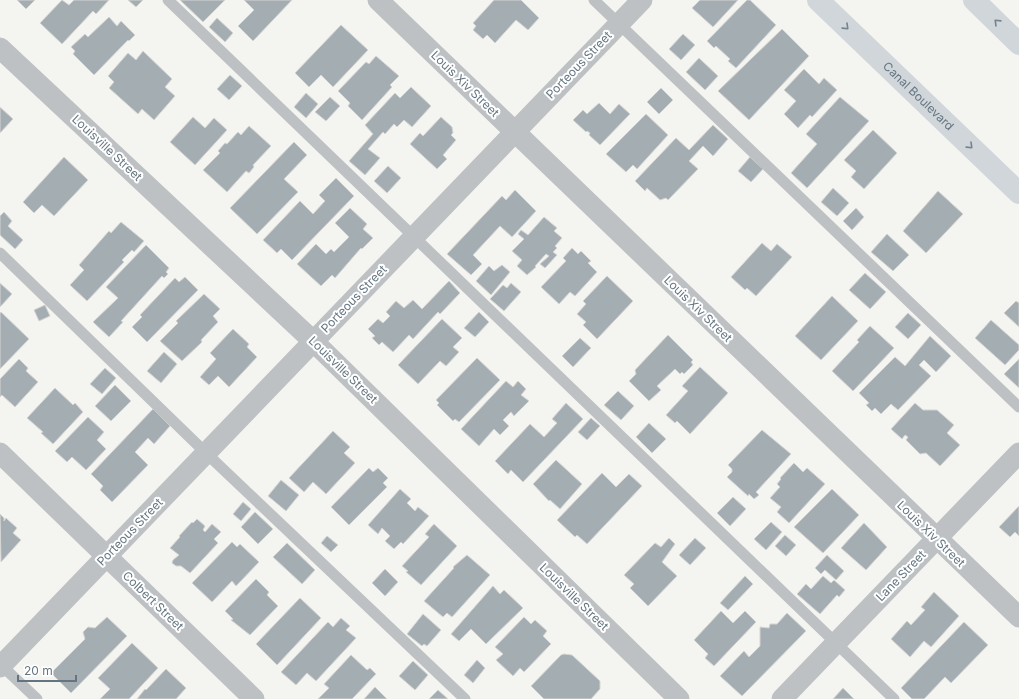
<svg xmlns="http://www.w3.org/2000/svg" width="1019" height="699" viewBox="0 0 1019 699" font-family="Inter,sans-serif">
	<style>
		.building { fill: #a4adb2; stroke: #d5d5d3 }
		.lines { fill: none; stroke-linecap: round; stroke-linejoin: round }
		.lane { stroke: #bdc1c4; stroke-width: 11 }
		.street { stroke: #bdc1c4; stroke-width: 21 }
		.secondary { stroke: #d1d6da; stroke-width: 22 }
		.oneway { stroke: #74848e }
		.labels { text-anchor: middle; stroke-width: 4; stroke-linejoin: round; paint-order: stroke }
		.street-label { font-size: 12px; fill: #647581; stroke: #fff }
	</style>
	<rect width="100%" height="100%" fill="#f4f4f0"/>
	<!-- building -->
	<g class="building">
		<path d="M17,0H35L26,9Z"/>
		<path d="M62,0L69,5L74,0H109L96,14L93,11L62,44L40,23Z"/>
		<path d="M128,0H143L136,7Z"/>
		<path d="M180,0H225L203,22Z"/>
		<path d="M244,0H292L253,41L238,26L254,10Z"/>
		<path d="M494,0H521L539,18L528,30L516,20L495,43L487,35L483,39L473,30L476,26L473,23Z"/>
		<path d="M700,0H738L713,27L692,8Z"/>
		<path d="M747,0H750L776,25L736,68L728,61L730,59L716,46L714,48L707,41Z"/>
		<path d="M109,17L117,26L121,21L135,35L129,41L128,40L94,75L73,54L75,51L71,47L85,34L88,37Z"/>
		<path d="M217,18L233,33L225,42L209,27Z"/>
		<path d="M341,25L368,50L333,87L321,75L309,87L295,73Z"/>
		<path d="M782,29L809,56L749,120L718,91Z"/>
		<path d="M683,34L695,45L681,60L669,49Z"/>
		<path d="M143,51L172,79L165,87L175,96L154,120L142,109L138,114L109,88L114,82L108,76L128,53L136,60Z"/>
		<path d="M376,56L399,76L390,85L392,87L362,120L348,106L350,103L338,91L366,62L369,64Z"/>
		<path d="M699,58L718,76L705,90L686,72Z"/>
		<path d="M804,69L819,84L824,78L837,90L812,117L810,115L798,128L784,114L796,101L784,90Z"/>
		<path d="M230,75L242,86L229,100L217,89Z"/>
		<path d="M411,87L431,106L412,127L404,120L397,127L394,124L385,134L383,132L368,149L380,158L365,175L349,161L373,134L365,125L395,93L400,98Z"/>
		<path d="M661,88L673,100L659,114L647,102Z"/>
		<path d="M306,93L318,104L306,118L294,107Z"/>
		<path d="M330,97L340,106L326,121L315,112Z"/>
		<path d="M840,97L869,121L807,188L791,173L817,144L806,134Z"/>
		<path d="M599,103L610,114L619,104L630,114L600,145L589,135L590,133L587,131L586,132L573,120L583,110L587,114Z"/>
		<path d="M0,107L13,119L0,133Z"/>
		<path d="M646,114L668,135L637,169L633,165L626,172L606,154Z"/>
		<path d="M193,117L205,128L214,118L227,130L195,165L170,142Z"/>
		<path d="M441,117L452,127L453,133L451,135L456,140L443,155L447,159L437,169L410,144L420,133L423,136Z"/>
		<path d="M713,125L728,139L713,156L703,146L689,161L698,169L668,200L666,198L660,200L647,188L645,191L635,181L676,138L689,150Z"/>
		<path d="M249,126L271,146L253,165L254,167L249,173L246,171L227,192L203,170L220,153L218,151L225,143L227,144L238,132L241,135Z"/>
		<path d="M873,130L897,153L864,189L851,177L856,171L844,160Z"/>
		<path d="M294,142L307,155L284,179L298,192L257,234L230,208Z"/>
		<path d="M64,157L88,180L54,216L42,205L34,213L23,202Z"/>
		<path d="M750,157L763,169L751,182L738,171Z"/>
		<path d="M388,166L401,178L387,193L374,181Z"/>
		<path d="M336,178L354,196L292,260L281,249L277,253L263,240L300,201L313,214L325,201L319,195Z"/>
		<path d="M833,188L849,203L837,216L821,202Z"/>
		<path d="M515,190L536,211L512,237L500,226L473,255L482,264L471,275L447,254L502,196L506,200Z"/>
		<path d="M938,191L963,214L926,253L903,231Z"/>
		<path d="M350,208L367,224L363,229L373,238L362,249L361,248L335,278L332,275L321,286L297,264L316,244L326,254L331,249L334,252L349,237L335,223Z"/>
		<path d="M856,208L864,217L852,230L843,221Z"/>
		<path d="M4,212L12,221L8,226L23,240L15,249L0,235V216Z"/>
		<path d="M544,217L557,228L554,231L562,238L555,246L557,248L553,252L557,255L545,268L540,264L549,256L546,254L535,266L536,267L527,275L517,266L522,260L512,251L524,239L518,234L521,230L528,235Z"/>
		<path d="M121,222L144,241L134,252L132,250L122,260L124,262L87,301L70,285L84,270L79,265L109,231L111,233Z"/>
		<path d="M887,234L909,255L893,271L871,252Z"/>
		<path d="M762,243L771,251L777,244L792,257L756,296L747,288L745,290L731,277Z"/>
		<path d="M146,245L169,268L166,272L168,274L164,278L162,276L121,321L123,322L109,337L93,322L118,298L106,287Z"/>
		<path d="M572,248L578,254L581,251L591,261L588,263L597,272L575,296L570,292L559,304L541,287L566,261L563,258Z"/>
		<path d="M502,265L510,272L491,295L476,281L489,266L494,271Z"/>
		<path d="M865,273L886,292L870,309L849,290Z"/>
		<path d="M607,276L633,301L597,339L583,325L586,322L577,314L586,304L583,301Z"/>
		<path d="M185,277L198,290L147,342L132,327L142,317L140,315L175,278L179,282Z"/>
		<path d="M449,281L460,293L440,314L438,312L413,339L409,335L393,352L382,342L379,345L372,338L375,336L368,329L378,319L383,323L390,316L386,312L396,301L404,308L413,300L422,309Z"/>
		<path d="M0,283L12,294L0,307Z"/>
		<path d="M511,283L521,292L504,311L490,299L503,285L507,288Z"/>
		<path d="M204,294L220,309L213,316L218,322L201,340L202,342L182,361L160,341L178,323L176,321Z"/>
		<path d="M832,296L858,321L821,360L795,336Z"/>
		<path d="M1016,301L1019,303V327L1004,313Z"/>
		<path d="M45,305L50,316L39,321L34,310Z"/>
		<path d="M1,312L29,339L0,369V313Z"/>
		<path d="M479,312L489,322L475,337L464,328Z"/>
		<path d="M908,313L921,325L908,339L895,327Z"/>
		<path d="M442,319L462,338L453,347L459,352L446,366L440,361L418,384L398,365Z"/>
		<path d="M991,320L1019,345V350L1005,365L975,338Z"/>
		<path d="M870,326L894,348L853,391L832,371L859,342L857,340Z"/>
		<path d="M233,329L249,344L247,347L257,357L229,387L218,376L209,385L200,377L216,359L210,353Z"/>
		<path d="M668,335L693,360L691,362L693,365L684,374L682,372L680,374L675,369L657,386L661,390L649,401L629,381L636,374L635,370Z"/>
		<path d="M930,336L951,356L936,372L924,360L919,365L931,376L898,410L891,404L881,414L875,408L872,411L866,405L869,403L859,393L895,357L905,366Z"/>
		<path d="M580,338L591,348L573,367L562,356Z"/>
		<path d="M164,352L177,364L161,383L147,371Z"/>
		<path d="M477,358L500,380L459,422L455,419L453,421L437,405L439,403L436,400Z"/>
		<path d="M19,359L28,368L26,371L38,382L15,407L2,395L0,397V379Z"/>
		<path d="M1019,359V388L1004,374Z"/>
		<path d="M700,367L728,393L690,434L677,421L675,423L666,415L688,391L682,386Z"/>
		<path d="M105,368L116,378L102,394L90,384Z"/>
		<path d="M506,381L513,387L518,381L526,389L521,395L529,401L514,416L511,412L503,420L509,426L500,435L494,429L479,446L461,429Z"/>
		<path d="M115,385L131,401L111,421L95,406Z"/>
		<path d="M55,388L73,405L75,403L83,412L53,444L41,433L43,432L27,418Z"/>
		<path d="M618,391L634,406L621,420L604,405Z"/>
		<path d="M566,403L583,419L523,482L511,470L508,474L495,461L530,424L544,437L557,423L552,419Z"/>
		<path d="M915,403L923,410H937L954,425L947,433L960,445L940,466L926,453L920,454L906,440L908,437L905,435L902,439L891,429Z"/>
		<path d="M153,409L170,426L154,444L148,438L135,452L148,465L112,502L100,490L103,486L91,474Z"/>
		<path d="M88,417L104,432L97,440L106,449L86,470L72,457L67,462L55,451Z"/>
		<path d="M591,418L600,426L587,440L578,432Z"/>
		<path d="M649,423L666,439L652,453L636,437Z"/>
		<path d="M762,430L791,454L756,492L759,495L754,499L749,494L748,496L727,477L732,472V469L728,465Z"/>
		<path d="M333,431L350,447L344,453L355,463L326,494L313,482L304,492L289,478Z"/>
		<path d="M556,460L582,484L560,509L550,500L549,501L533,484Z"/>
		<path d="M794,463L803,472L807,468L825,484L789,523L777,512L781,507L770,498L780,487L777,484L781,479L780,478Z"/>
		<path d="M369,468L373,472L378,468L388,478L383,483L387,487L349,525L331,507Z"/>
		<path d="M602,473L616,487L629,474L642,486L587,544L577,535L575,537L557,520Z"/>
		<path d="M281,480L299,495L286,511L268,496Z"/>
		<path d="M400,489L411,499L407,503L415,511L418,507L429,516L403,544L401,542L394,549L385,541L390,536L382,528L378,534L368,525Z"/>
		<path d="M832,489L859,515L823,553L794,527Z"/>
		<path d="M733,497L746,509L730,526L717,513Z"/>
		<path d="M243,502L251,509L241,521L233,514Z"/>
		<path d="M1019,506V536L1015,532L1010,537L999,527Z"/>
		<path d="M255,512L273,529L258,544L241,527Z"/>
		<path d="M0,514L4,518V521L6,518L17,528L13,533L21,540L1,562Z"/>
		<path d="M197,519L205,526L203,530L205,532L212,524L221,532L214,539L218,543L190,573L181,566H176L172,563L173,560L179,555L170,548L180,537L179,536L192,522L193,523Z"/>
		<path d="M771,522L782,532L766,550L754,539Z"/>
		<path d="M864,523L887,547L866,570L841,548Z"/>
		<path d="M434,524L457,546L421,585L406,572L408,571L402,566L429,537L425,534Z"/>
		<path d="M785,535L796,545L786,556L775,546Z"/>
		<path d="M327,536L338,545L331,552L321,543Z"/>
		<path d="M669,538L675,544L662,562L677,576L648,606L630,588L634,584L624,575L655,543L661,547Z"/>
		<path d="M695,538L706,548L690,565L679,555Z"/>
		<path d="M232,542L237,547L240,544L259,562L236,586L232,581L212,602L192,583Z"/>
		<path d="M287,543L315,570L302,584L273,557Z"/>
		<path d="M467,555L490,575L452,617L447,613L443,617L424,601L454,568L453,567Z"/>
		<path d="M827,555L844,571L836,580L825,570L821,574L815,568Z"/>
		<path d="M385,569L398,582L385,596L372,583Z"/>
		<path d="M745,576L753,584L728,610L720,603Z"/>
		<path d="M823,576L831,583L834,580L845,590L839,597L837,595L820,614L797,594L806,584L811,589Z"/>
		<path d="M256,579L269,592L267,595L278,606L250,635L231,620L233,619L225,611Z"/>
		<path d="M493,586L500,594L504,590L523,608L486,644L471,629L459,641L451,634Z"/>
		<path d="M934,592L959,616L931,647L924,641L910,657L891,639L907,621L911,625L925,610L921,607Z"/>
		<path d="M300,598L321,618L277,665L256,644Z"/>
		<path d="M721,611L733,623L745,611L756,622L714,666L705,658L708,654L694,640Z"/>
		<path d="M787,613L806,631L742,696L720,676L744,651L749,657L760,646V627L769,628L770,624H777Z"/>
		<path d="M423,614L441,630L427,646L424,644L422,646L407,634Z"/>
		<path d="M107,617L127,636L71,693L51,673L85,639L83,632L88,627L95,628Z"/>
		<path d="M524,617L531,624L535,620L547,631L543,636L551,644L524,672L520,668L513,676L496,660L503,654L495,647Z"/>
		<path d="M341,618L350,626L346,630L356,638L316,681L307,673L296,685L281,672L328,622L333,627Z"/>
		<path d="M964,622L988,645L951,683L945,677L924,699H912L901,688Z"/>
		<path d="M132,643L158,668L129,699H100L110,689L98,678Z"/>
		<path d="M564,654L572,655L600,681V689L591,699H544L531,686L561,655Z"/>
		<path d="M351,655L367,670L370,668L376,674L352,699H318L329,688L324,684Z"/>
		<path d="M477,660L485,668L473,683L464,675Z"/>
		<path d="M413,661L428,675L415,690L399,676Z"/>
		<path d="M166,669L186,688L176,699H137L145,689L146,690Z"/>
		<path d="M375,687L387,699H364Z"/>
		<path d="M843,688L854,699H833Z"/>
		<path d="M438,690L448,699H429Z"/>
	</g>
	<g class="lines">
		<!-- lane -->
		<g class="lane">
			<path d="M168,0L894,699"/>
			<path d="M594,0L1019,407"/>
			<path d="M0,253L206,453L465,699"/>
			<path d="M0,664L37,699"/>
		</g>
		<!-- street -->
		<g class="street">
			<path d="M378,0L1019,617"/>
			<path d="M0,48L313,341L679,699"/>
			<path d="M0,453L254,699"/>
			<path d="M0,667L642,0"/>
			<path d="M782,699L1019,453"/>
		</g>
		<!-- secondary -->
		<g class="secondary">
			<path id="s1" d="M818,0L1019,193"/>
			<path d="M974,0L1019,44"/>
		</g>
	</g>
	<!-- one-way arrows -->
	<defs><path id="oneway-chevron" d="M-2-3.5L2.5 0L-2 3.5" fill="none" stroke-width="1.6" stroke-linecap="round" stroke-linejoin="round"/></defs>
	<g class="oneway">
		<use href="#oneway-chevron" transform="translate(997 22) rotate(-136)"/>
		<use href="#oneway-chevron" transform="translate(846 27) rotate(44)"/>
		<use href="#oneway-chevron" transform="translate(970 146) rotate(44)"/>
	</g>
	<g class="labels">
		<!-- street labels -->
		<g class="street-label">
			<text transform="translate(579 65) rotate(-46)" y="4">Porteous Street</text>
			<text transform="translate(465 84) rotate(44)" y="4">Louis Xiv Street</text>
			<text dy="4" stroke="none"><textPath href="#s1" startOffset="139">Canal Boulevard</textPath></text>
			<text transform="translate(107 148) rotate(43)" y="4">Louisville Street</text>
			<text transform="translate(354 299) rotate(-46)" y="4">Porteous Street</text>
			<text transform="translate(698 309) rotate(44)" y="4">Louis Xiv Street</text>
			<text transform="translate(343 370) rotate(44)" y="4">Louisville Street</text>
			<text transform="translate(130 532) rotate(-46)" y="4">Porteous Street</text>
			<text transform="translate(931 534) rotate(44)" y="4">Louis Xiv Street</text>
			<text transform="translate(901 576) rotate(-46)" y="4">Lane Street</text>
			<text transform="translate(574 597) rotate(44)" y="4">Louisville Street</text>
			<text transform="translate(153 601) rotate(44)" y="4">Colbert Street</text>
		</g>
	</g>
	<!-- scale -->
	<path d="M18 675v6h58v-6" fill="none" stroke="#647581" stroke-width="2"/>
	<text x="24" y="675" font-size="12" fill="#647581" stroke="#ffffff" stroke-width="3" paint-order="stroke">20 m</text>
</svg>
